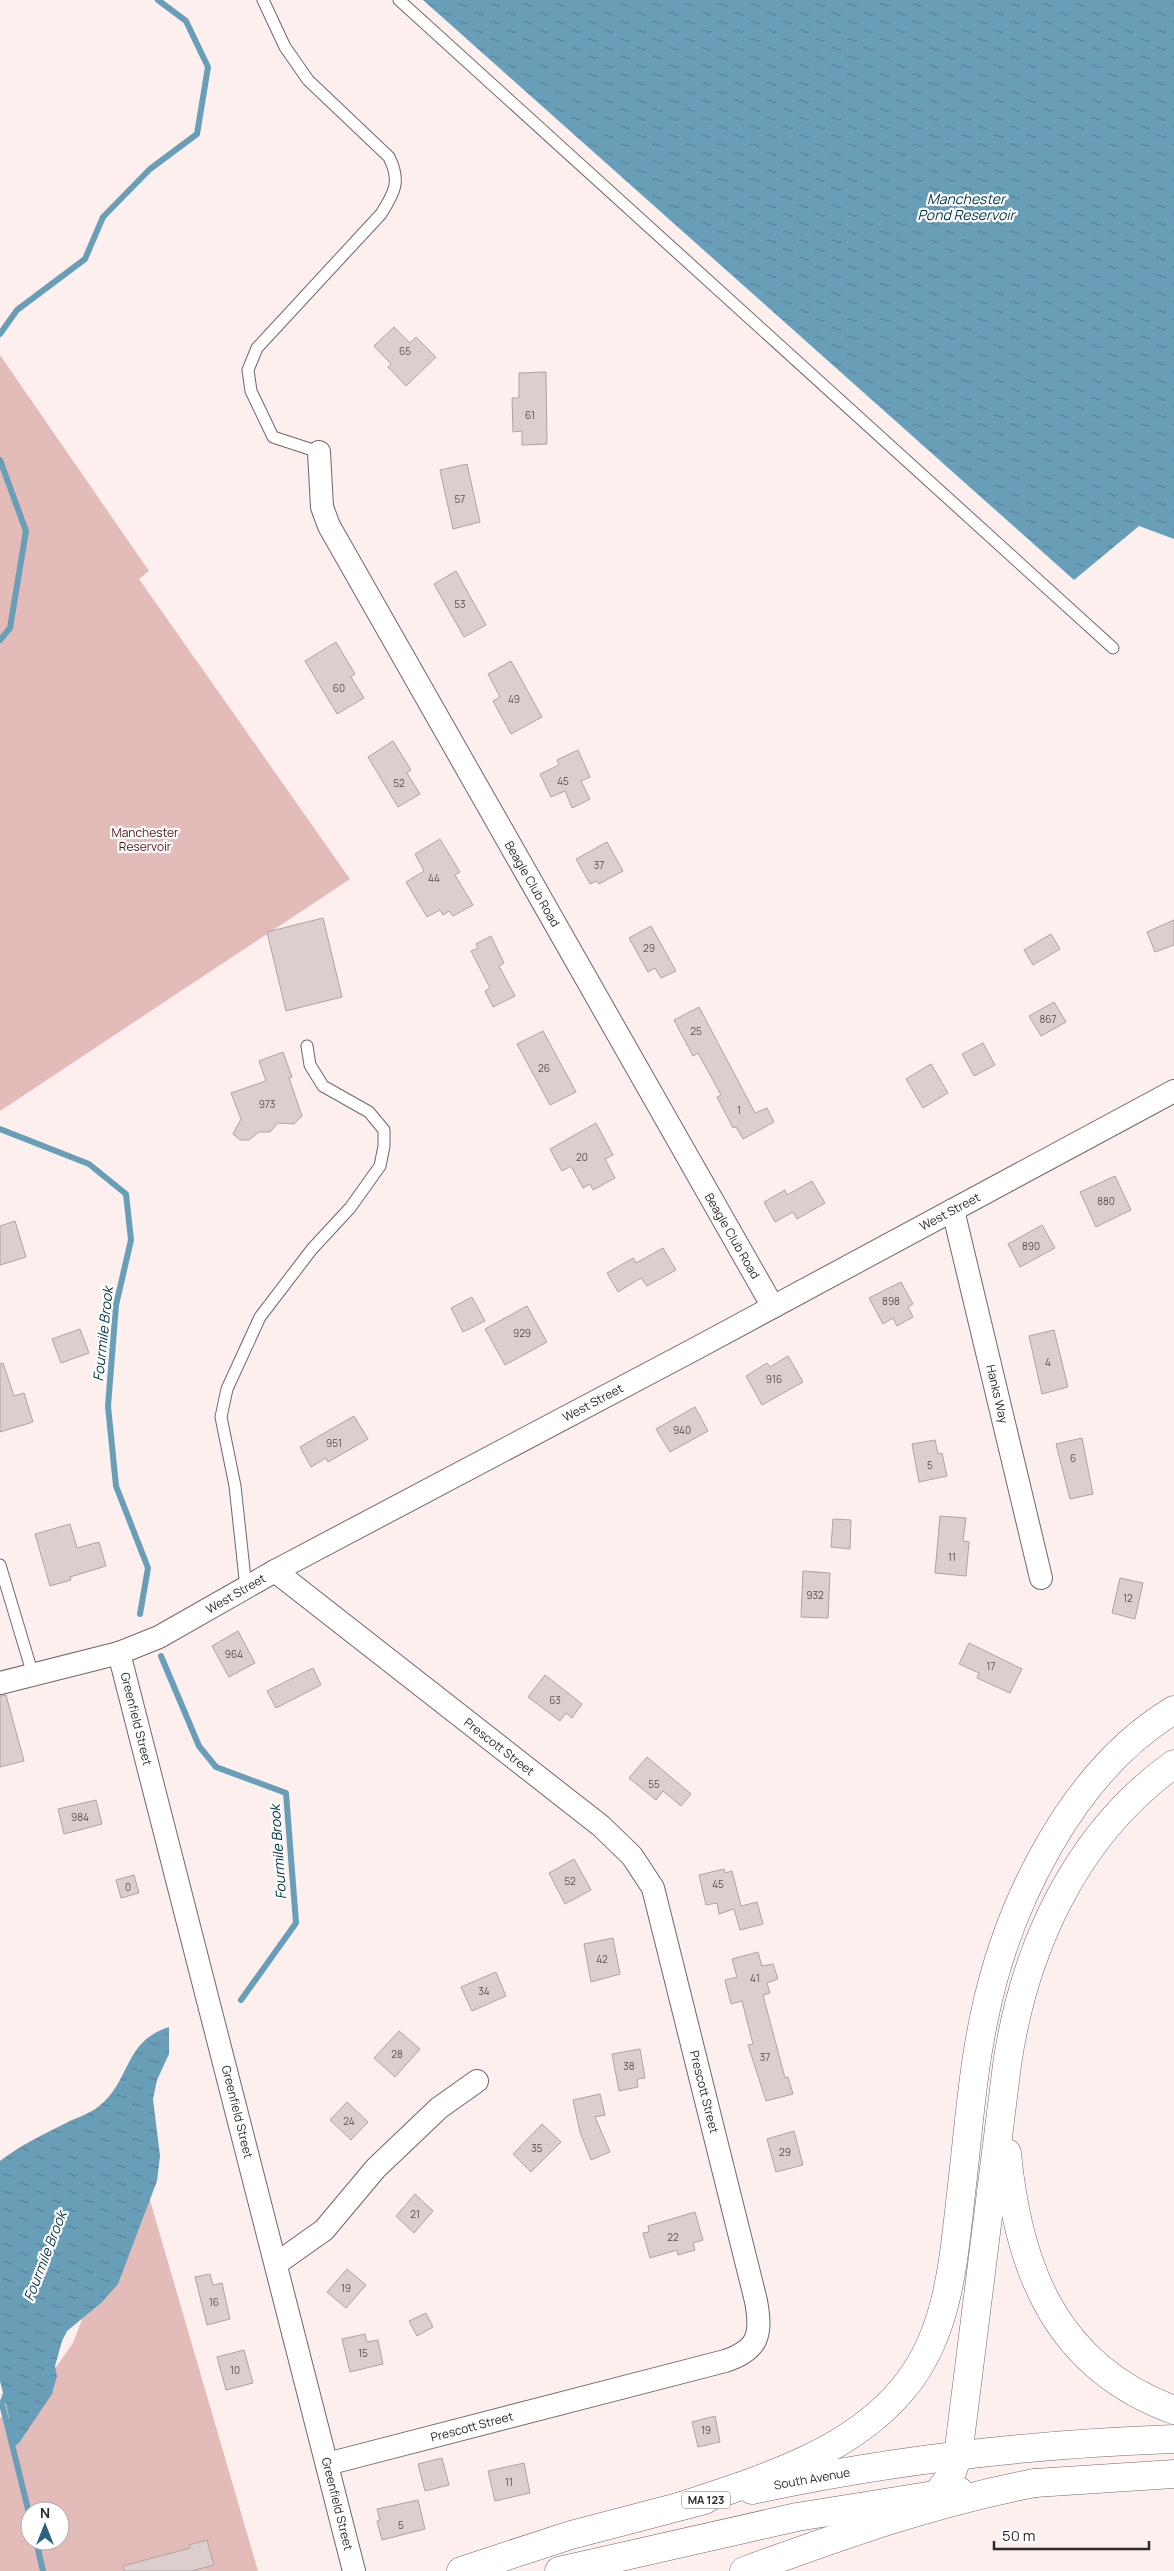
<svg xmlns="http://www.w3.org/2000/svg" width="1174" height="2571" viewBox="0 0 1174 2571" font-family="Manrope,sans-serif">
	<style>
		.green { fill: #e3bcb9; fill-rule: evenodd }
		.water { fill: url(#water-ripples) }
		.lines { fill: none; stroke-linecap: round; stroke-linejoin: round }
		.stream { stroke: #699eb8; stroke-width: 6 }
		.building { fill: #dbcecc; stroke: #afa2a0 }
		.service-casing { stroke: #726766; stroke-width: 13 }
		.minor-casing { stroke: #726766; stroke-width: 24 }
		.primary-casing { stroke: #726766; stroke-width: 29 }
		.trunk-casing { stroke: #726766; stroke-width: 29 }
		.motorway-casing { stroke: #726766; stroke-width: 29 }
		.service { stroke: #fff; stroke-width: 11 }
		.minor { stroke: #fff; stroke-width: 22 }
		.primary { stroke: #fff; stroke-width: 28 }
		.trunk { stroke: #fff; stroke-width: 28 }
		.motorway { stroke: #fff; stroke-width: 28 }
		.labels { text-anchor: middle; stroke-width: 4.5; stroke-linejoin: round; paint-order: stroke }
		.number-label { font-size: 10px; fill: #595252 }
		.shield { fill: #fff; stroke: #6d6969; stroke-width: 1 }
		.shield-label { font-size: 11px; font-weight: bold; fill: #2e2929 }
		.park-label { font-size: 12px; fill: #551214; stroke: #fff }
		.street-label { font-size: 12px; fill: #2e2929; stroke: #fff }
		.water-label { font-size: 14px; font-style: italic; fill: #003143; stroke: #fff }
	</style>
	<defs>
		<pattern id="water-ripples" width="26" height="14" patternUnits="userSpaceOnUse" patternTransform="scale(1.25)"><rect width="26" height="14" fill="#699eb8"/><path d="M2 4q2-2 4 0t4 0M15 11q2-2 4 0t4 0" fill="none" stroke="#578196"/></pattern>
	</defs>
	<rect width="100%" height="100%" fill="#fdefee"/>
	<!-- green -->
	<g class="green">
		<path d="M0,355L149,571L139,579L350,879L0,1111Z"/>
		<path d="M142,2173L258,2571H0V2418L21,2395L47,2380L73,2343L95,2285ZM30,2511H60V2541H30Z"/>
	</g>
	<!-- water -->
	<g class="water">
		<path d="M423,0H1174V539L1139,526L1074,580Z"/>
		<path d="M169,2027V2054L157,2080L153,2099L160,2156L157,2181L118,2284L101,2303L67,2331L62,2341L55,2366L57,2376L52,2394L19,2443L10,2449L9,2417L0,2381V2161C22,2144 46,2133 70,2121C79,2117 90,2113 98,2107C132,2081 122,2042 169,2027Z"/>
	</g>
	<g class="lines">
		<!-- stream -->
		<g class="stream">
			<path d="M0,334L17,310L85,259L103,217L150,169L197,134L208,67L186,21L158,0"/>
			<path d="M0,460L26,531L10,628L0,640"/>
			<path d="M0,1129L89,1164L126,1194L131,1240L116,1305L108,1406L116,1486L148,1568L140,1614"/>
			<path d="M161,1656L199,1746L216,1767L286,1793L296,1923L241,2000"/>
			<path d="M7,2391L2,2404L30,2517"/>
			<path d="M36,2541L43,2571"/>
		</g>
	</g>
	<!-- building -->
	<g class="building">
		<path d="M394,327L410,343L416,337L436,357L406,386L388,367L391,364L374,346Z"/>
		<path d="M546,372L547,444L522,445V431L513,432L512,398H519V373Z"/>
		<path d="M467,464L480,522L453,529L440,470Z"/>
		<path d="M456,571L486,625L464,637L434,584Z"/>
		<path d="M336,642L355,674L351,677L364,698L337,714L305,661Z"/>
		<path d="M511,661L542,717L511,734L493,701L500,697L488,674Z"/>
		<path d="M393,741L411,770L407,773L420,794L398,807L368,757Z"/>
		<path d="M578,750L590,777L581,781L590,799L572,808L565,791L551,797L540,774L559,765L557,760Z"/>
		<path d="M440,839L460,872L455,875L473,905L453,916L449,911L443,915L440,910L427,917L406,882L424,871L415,854Z"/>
		<path d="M607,842L623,871L599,884L597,881L590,884L576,859Z"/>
		<path d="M323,918L342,997L286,1011L267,932Z"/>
		<path d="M1174,920V945L1155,952L1147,932Z"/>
		<path d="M651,926L676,971L661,978L655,968L648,972L629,938Z"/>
		<path d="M1051,934L1060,949L1033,965L1024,950Z"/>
		<path d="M491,936L504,963L499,966L515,996L493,1007L485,991L490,988L471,951L478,948L476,944Z"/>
		<path d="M1054,1002L1066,1022L1041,1036L1029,1016Z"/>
		<path d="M699,1007L755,1113L767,1108L774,1122L743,1139L736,1127L733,1128L717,1097L721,1095L698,1053L693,1056L674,1020Z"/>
		<path d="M543,1031L576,1092L550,1105L517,1044Z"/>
		<path d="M983,1043L995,1065L974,1076L962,1054Z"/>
		<path d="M283,1052L292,1077L289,1078L302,1116L294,1124L278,1123L270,1132H259L249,1140H240L233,1134L241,1119L231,1093L266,1081L259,1061Z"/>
		<path d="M931,1064L948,1093L923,1108L906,1079Z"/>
		<path d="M596,1123L613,1155L605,1159L615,1178L593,1190L590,1184L583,1188L571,1166L562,1171L550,1149Z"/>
		<path d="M1115,1176L1131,1210L1096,1227L1080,1192Z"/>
		<path d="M812,1181L825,1203L797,1219L793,1212L775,1222L764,1202L785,1190L787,1195Z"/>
		<path d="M15,1221L26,1257L0,1265V1226Z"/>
		<path d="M1042,1225L1055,1248L1020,1267L1008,1244Z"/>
		<path d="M663,1248L676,1270L647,1286L641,1278L618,1292L607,1273L633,1258L636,1263Z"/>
		<path d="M901,1282L913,1304L908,1307L913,1317L897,1326L893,1318L883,1324L869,1298Z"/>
		<path d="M472,1297L485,1321L463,1332L451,1308Z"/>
		<path d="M527,1306L547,1342L505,1365L485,1329Z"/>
		<path d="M80,1329L89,1353L61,1363L52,1339Z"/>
		<path d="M1054,1330L1068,1387L1042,1394L1029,1336Z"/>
		<path d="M788,1356L803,1382L762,1405L746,1376L767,1363L770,1367Z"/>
		<path d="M3,1363L14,1396L24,1393L33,1422L0,1432V1364Z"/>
		<path d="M695,1407L708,1431L670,1452L656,1429Z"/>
		<path d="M354,1416L368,1439L328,1462L326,1458L311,1467L300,1447Z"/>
		<path d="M1082,1438L1093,1494L1070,1499L1056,1444Z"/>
		<path d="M935,1440L938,1454L942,1453L947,1476L919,1482L912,1444Z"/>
		<path d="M940,1516L966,1518L963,1541L969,1542L966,1576L935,1573Z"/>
		<path d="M833,1519L851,1520L850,1549L831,1547Z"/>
		<path d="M70,1524L77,1548L99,1542L106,1566L70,1577L71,1580L50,1586L35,1534Z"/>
		<path d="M803,1571L830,1573L828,1618L801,1617Z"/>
		<path d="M1120,1578L1143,1583L1135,1619L1112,1613Z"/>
		<path d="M238,1631L255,1663L229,1677L212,1646Z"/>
		<path d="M969,1643L1022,1669L1010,1693L977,1678L979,1673L959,1664Z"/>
		<path d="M313,1668L321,1685L276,1708L267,1691Z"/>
		<path d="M545,1675L582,1704L572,1718L566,1713L560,1721L528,1697Z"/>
		<path d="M6,1695L24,1761L0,1767V1696Z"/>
		<path d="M647,1757L691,1794L681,1806L663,1791L656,1800L629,1778Z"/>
		<path d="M96,1800L102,1824L64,1834L58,1809Z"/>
		<path d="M574,1859L591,1890L565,1904L549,1873Z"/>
		<path d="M724,1869L725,1873L732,1871L741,1906L757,1902L763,1924L740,1930L734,1909L719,1914L717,1903L706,1905L699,1875Z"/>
		<path d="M134,1875L139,1893L121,1898L116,1880Z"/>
		<path d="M613,1938L620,1974L591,1982L584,1944Z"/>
		<path d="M758,1952L762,1966L773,1964L778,1979L767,1983L770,1993L763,1995L785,2078L788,2077L793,2094L766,2101L748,2045L753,2044L742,2001L731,2004L725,1980L737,1977L732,1959Z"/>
		<path d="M496,1972L506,1996L472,2011L461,1987Z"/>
		<path d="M399,2031L420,2049L395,2077L374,2058Z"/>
		<path d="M640,2049L645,2078L637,2079L638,2087L619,2091L612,2054Z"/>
		<path d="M600,2094L605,2115L595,2117L610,2152L591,2160L580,2132L573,2100Z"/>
		<path d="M347,2102L368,2122L351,2140L330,2120Z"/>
		<path d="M542,2124L561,2142L531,2172L513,2154Z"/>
		<path d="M794,2131L803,2165L776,2172L767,2139Z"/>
		<path d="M415,2194L433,2211L414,2233L396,2216Z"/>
		<path d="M695,2212L703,2240L693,2243L695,2250L678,2255L677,2250L650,2258L643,2233L649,2232L648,2226Z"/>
		<path d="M347,2269L366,2285L346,2308L327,2292Z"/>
		<path d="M210,2274L213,2285L222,2283L230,2319L207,2325L195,2277Z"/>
		<path d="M426,2313L433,2327L417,2336L409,2321Z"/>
		<path d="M365,2334L367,2342L378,2340L383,2364L350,2372L342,2339Z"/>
		<path d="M244,2350L253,2383L226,2390L217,2357Z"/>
		<path d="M715,2416L720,2442L698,2447L692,2422Z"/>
		<path d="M442,2458L449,2485L425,2491L418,2464Z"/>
		<path d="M524,2463L530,2493L495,2501L488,2471Z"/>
		<path d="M418,2500L425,2529L382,2540L377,2521L380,2520L377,2509Z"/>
		<path d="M207,2540L214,2565L191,2571H124L123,2566L190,2548L189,2545Z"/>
	</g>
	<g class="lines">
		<defs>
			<g id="service">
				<path d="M263,0L285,47L308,80L389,157C401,181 395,192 381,214L257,348L248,370L251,391L273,437L319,452"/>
				<path d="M399,0L1113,648"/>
				<path d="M0,1565L33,1675"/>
				<path d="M246,1588L235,1486L221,1417L227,1389L260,1317L312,1249L350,1208L380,1166L384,1146V1130L369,1112L323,1086L310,1065L307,1046"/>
			</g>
			<g id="minor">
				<path d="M319,452L322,507L329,526L773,1307"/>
				<path d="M953,1210L1041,1578"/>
				<path d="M275,1571L601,1826L632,1856L653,1888L756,2301C762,2334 759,2350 725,2361L327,2464"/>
				<path d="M119,1653L354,2571"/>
				<path d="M0,1683L119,1653L159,1637L275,1571L693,1350L1174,1091"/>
				<path d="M276,2264L324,2230L376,2168L439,2108L477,2081"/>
			</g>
			<g id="primary">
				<path d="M752,2490C890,2460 1032,2444 1174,2439"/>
				<path d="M461,2571L571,2535L705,2500"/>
				<path d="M559,2571L797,2517L959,2491"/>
			</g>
			<path id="trunk" d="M1035,2483L1174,2474"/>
			<g id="motorway">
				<path d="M1007,2153C1018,2269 1056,2367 1174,2410"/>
				<path d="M937,2494L950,2477L958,2456L1007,2065C1024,1948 1076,1834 1174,1764"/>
				<path d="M681,2506C759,2480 847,2455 902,2390C949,2335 953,2262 961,2194C968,2135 972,2075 984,2018C1007,1905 1072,1771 1174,1710"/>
				<path d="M744,2571C840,2536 934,2502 1035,2483"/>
			</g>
		</defs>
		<!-- service casing -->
		<use href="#service" class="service-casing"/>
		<!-- minor casing -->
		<use href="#minor" class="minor-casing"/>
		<!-- primary casing -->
		<use href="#primary" class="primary-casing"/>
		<!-- trunk casing -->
		<use href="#trunk" class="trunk-casing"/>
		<!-- motorway casing -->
		<use href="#motorway" class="motorway-casing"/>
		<!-- service -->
		<use href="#service" class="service"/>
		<!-- minor -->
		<use href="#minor" class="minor"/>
		<!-- primary -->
		<use href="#primary" class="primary"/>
		<!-- trunk -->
		<use href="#trunk" class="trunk"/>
		<!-- motorway -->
		<use href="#motorway" class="motorway"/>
	</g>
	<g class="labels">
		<!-- number labels -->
		<g class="number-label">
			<text x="405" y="355">65</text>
			<text x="530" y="419">61</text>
			<text x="460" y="503">57</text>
			<text x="460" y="608">53</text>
			<text x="339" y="692">60</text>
			<text x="514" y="703">49</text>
			<text x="563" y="785">45</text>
			<text x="399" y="787">52</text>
			<text x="599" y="869">37</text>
			<text x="434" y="882">44</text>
			<text x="649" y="952">29</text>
			<text x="1048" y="1023">867</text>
			<text x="696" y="1035">25</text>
			<text x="544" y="1072">26</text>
			<text x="267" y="1108">973</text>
			<text x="739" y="1114">1</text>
			<text x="582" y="1161">20</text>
			<text x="1106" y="1205">880</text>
			<text x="1031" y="1250">890</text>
			<text x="891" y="1305">898</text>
			<text x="522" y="1337">929</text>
			<text x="1048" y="1366">4</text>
			<text x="774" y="1383">916</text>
			<text x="682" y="1434">940</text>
			<text x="334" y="1447">951</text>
			<text x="1073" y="1462">6</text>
			<text x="930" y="1469">5</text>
			<text x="952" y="1561">11</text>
			<text x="815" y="1599">932</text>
			<text x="1128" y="1602">12</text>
			<text x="234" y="1658">964</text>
			<text x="991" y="1670">17</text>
			<text x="555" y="1704">63</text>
			<text x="654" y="1788">55</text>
			<text x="80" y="1821">984</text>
			<text x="570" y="1885">52</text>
			<text x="718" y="1888">45</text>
			<text x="128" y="1891">0</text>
			<text x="602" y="1963">42</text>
			<text x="755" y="1982">41</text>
			<text x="484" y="1995">34</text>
			<text x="397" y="2058">28</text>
			<text x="765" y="2061">37</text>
			<text x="629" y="2070">38</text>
			<text x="349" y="2125">24</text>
			<text x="537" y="2152">35</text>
			<text x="785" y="2156">29</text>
			<text x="415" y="2218">21</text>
			<text x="673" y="2241">22</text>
			<text x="346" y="2292">19</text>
			<text x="214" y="2306">16</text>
			<text x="363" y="2357">15</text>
			<text x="235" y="2374">10</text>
			<text x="706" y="2434">19</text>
			<text x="509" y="2486">11</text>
			<text x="401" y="2529">5</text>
		</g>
		<!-- shield labels -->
		<rect class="shield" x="682" y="2491.5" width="48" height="17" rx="4"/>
		<g class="shield-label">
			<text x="706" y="2504">MA 123</text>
		</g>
		<!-- park labels -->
		<g class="park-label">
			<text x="145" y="837">Manchester<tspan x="145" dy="14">Reservoir</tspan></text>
		</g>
		<!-- street labels -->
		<g class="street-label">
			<text transform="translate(532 884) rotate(60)" y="4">Beagle Club Road</text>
			<text transform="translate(950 1212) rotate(-28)" y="4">West Street</text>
			<text transform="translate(732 1236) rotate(60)" y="4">Beagle Club Road</text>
			<text transform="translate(997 1394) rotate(77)" y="4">Hanks Way</text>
			<text transform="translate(593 1403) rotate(-28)" y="4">West Street</text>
			<text transform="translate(236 1594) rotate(-30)" y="4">West Street</text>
			<text transform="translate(136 1719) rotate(76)" y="4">Greenfield Street</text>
			<text transform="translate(499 1747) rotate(38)" y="4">Prescott Street</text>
			<text transform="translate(704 2092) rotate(76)" y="4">Prescott Street</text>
			<text transform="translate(237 2112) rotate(76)" y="4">Greenfield Street</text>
			<text transform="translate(472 2427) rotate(-15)" y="4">Prescott Street</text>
			<text transform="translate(812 2479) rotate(-10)" y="4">South Avenue</text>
			<text transform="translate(337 2504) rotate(76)" y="4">Greenfield Street</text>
		</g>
		<!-- water labels -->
		<g class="water-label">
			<text x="966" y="204">Manchester<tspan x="966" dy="16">Pond Reservoir</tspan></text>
			<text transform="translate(103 1334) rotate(-84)" y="5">Fourmile Brook</text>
			<text transform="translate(278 1852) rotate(-94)" y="5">Fourmile Brook</text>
			<text transform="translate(45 2256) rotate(-69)" y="5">Fourmile Brook</text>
		</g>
	</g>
	<!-- north arrow -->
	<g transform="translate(45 2526)"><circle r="24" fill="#ffffff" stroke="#aba9a9"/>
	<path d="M0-4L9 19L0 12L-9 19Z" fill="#2a647d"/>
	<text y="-8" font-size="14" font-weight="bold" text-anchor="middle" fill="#2e2929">N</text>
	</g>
	<!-- scale -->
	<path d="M994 2541v8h155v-8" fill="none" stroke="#2e2929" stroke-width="2.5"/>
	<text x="1002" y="2541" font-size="15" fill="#2e2929" stroke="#ffffff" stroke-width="4" paint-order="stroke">50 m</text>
</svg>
